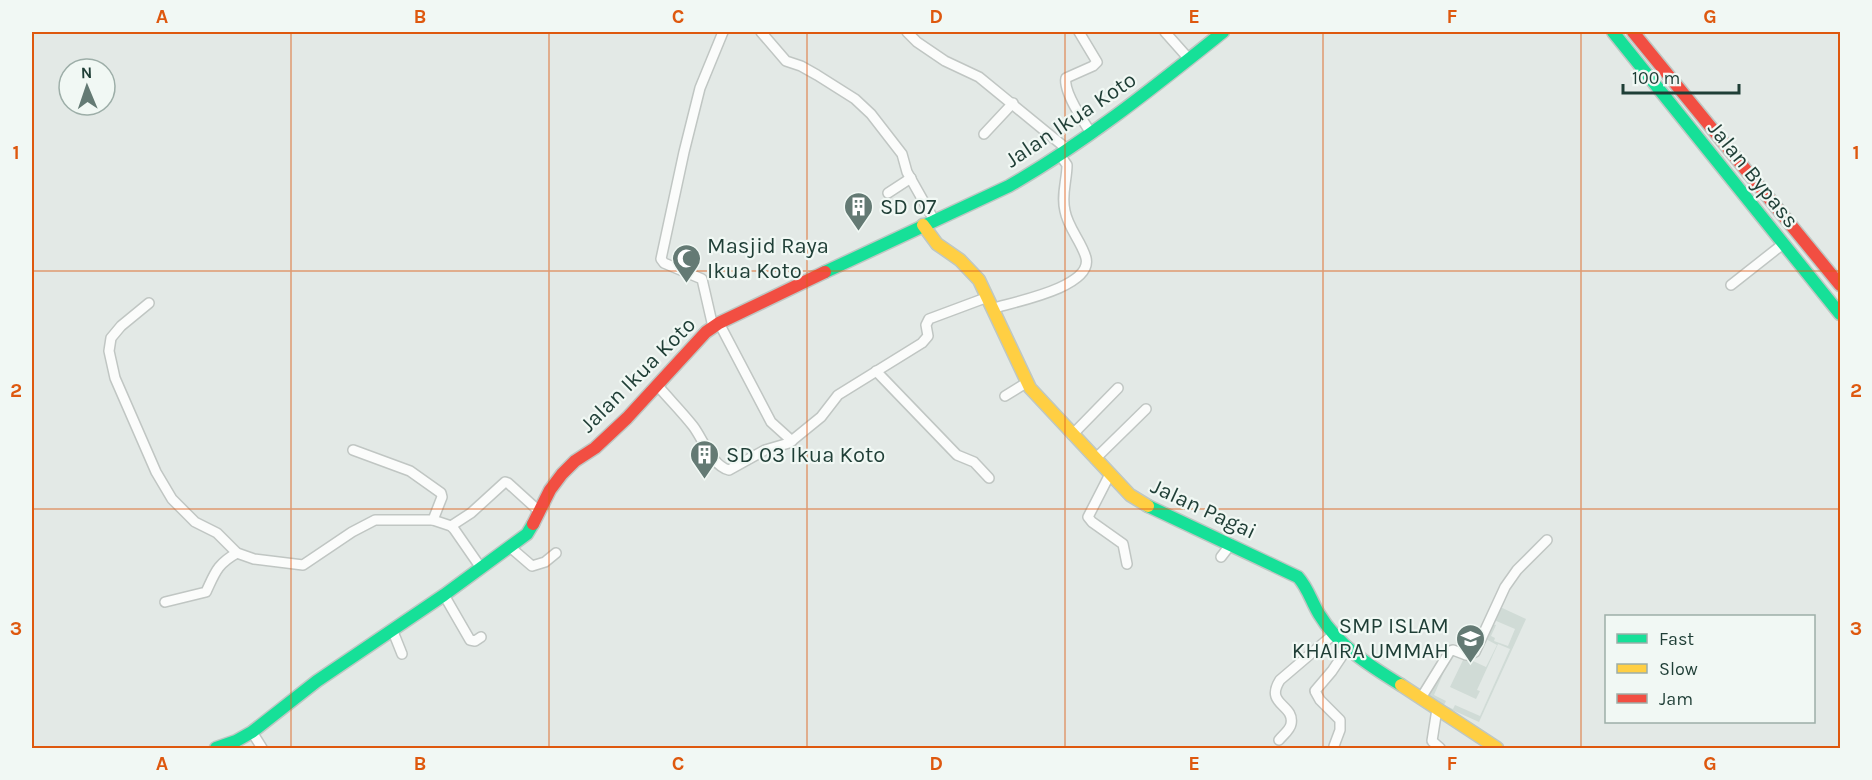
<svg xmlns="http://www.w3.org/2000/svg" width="1872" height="780" viewBox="0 0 1872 780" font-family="Karla,sans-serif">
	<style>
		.built { fill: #d0dbd6; fill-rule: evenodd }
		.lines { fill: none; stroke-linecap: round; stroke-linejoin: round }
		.street-casing { stroke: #c0c6c3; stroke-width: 12 }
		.fast-casing { stroke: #bec7c3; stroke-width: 15 }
		.slow-casing { stroke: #bec7c3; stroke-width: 15 }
		.jam-casing { stroke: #bec7c3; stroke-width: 15 }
		.street { stroke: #fbfcfb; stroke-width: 9 }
		.fast { stroke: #16e098; stroke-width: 12 }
		.slow { stroke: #ffcf43; stroke-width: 12 }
		.jam { stroke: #f24e42; stroke-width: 12 }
		.grid { fill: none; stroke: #de580e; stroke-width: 1.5; stroke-opacity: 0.55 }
		.labels { text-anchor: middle; stroke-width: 4.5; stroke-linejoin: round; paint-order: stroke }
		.street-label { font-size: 22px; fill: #1f3e36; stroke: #f1f8f4 }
		.poi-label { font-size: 22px; fill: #1f3e36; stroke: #f1f8f4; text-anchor: start }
		.neatline { fill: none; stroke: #de580e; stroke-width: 2 }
		.grid-label { font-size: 20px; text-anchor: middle; font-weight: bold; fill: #de580e }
	</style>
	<rect width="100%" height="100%" fill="#e3e9e6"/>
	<!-- built -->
	<path class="built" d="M1498,606L1526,619L1479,722L1428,699L1450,650L1473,660ZM1494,620L1515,629L1508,646L1494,641L1495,638L1491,636L1496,625L1492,624ZM1484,638L1497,645L1486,667L1473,661ZM1498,644L1510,649L1480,716L1455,705L1453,709L1444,705L1446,701L1434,695L1452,653L1464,658L1450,687L1476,699L1480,691L1477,690Z"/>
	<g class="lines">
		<defs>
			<g id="street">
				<path d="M761,32L786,61L801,66L817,75L855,99L871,114L902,154L907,172L934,220"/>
				<path d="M907,32L917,42L945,61L979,77L1067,149"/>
				<path d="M1079,32L1097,62L1093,66L1066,78C1063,91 1083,121 1091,133"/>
				<path d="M1165,32L1189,59"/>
				<path d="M984,134L1013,103"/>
				<path d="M888,193L911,178"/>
				<path d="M1731,285L1783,244"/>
				<path d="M149,303L121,326L111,338L109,351L115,378L156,472L172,499L195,522L217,533L237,553L254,559L303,565L352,532L375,520H433L451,526L454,529L481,568"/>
				<path d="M994,308C1014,302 1093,287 1086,258C1082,242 1068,228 1065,211C1061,195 1067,180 1067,165L1060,155"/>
				<path d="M719,323L771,422L792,441"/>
				<path d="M713,327L702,279L664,263L661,259L684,152L700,88L723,32"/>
				<path d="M876,371L957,455L974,462L989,478"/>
				<path d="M658,386C669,399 682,412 693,426C703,439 712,466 729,470L765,450L789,443L821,417L838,395L922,343L928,336L926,325L929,319L988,297"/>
				<path d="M1005,396L1026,383"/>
				<path d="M1072,435L1118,388"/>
				<path d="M353,450L410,471L441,493L442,497L433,520"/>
				<path d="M1095,459L1146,409"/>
				<path d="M1110,474L1088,517L1092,522L1123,544L1127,564"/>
				<path d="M451,526L471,513L505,482L508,483L540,512"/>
				<path d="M510,547L532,566L545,562L556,553"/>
				<path d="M1221,557L1231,544"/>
				<path d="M444,595L470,640L475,641L481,637"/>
				<path d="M165,602L206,592C215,573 217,564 237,553"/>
				<path d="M392,629L402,654"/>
				<path d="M1421,698L1450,651L1453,650L1466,655L1475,652L1505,587L1517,570L1547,540"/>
				<path d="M1437,709L1432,741L1440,748"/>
				<path d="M252,732L262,748"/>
				<path d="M1279,740C1283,735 1290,730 1291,724C1295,704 1264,705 1280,680L1334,634"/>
				<path d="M1334,746L1340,730V720L1320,700L1315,691L1332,671L1348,647"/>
			</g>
			<g id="fast">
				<path d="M1613,32L1840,314"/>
				<path d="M825,272L1009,186C1086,142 1154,87 1223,32"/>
				<path d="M1148,506L1298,577C1308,588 1311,601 1319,614C1338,646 1370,666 1401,685"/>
				<path d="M216,748L236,741L252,732L317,681L444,595L527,534L533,524"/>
			</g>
			<g id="slow">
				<path d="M923,225L937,244L960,260L979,280L1030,388L1130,495L1148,506"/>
				<path d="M1401,685L1497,748"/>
			</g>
			<g id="jam">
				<path d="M1633,32L1840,285"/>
				<path d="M533,524L550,490L562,474L575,461L595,448L627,418L706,332L719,323L825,272"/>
			</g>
		</defs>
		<!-- street casing -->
		<use href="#street" class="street-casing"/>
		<!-- fast casing -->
		<use href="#fast" class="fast-casing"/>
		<!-- slow casing -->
		<use href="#slow" class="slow-casing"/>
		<!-- jam casing -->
		<use href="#jam" class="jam-casing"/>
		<!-- street -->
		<use href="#street" class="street"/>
		<!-- fast -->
		<use href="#fast" class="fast"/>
		<!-- slow -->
		<use href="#slow" class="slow"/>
		<!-- jam -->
		<use href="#jam" class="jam"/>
	</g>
	<!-- grid -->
	<path class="grid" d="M291,32V748M549,32V748M807,32V748M1065,32V748M1323,32V748M1581,32V748M32,271H1840M32,509H1840"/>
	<!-- icons -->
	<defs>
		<symbol id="building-pin" viewBox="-11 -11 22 30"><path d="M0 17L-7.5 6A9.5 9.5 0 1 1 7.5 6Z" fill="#647a74" stroke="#f1f8f4"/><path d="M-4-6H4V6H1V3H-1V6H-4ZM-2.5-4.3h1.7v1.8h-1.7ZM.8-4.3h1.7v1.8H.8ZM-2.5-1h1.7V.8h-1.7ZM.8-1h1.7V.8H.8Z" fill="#fff"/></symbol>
		<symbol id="mosque-pin" viewBox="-11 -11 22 30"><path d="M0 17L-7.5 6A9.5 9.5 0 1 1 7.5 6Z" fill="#647a74" stroke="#f1f8f4"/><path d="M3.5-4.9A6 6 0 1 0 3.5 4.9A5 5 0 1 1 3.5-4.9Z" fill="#fff"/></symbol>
		<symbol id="school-pin" viewBox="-11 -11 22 30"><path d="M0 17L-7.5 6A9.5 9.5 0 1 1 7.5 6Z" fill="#647a74" stroke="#f1f8f4"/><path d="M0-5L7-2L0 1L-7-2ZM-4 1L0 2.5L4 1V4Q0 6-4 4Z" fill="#fff"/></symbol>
	</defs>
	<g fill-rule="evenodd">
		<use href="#building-pin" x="842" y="190" width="33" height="45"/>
		<use href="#mosque-pin" x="670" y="242" width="33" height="45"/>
		<use href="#building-pin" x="688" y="438" width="33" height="45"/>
		<use href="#school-pin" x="1454" y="622" width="33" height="45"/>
	</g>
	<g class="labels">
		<!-- street labels -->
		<g class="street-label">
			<text transform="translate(1070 119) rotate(-34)" y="8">Jalan Ikua Koto</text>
			<text transform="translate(1754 174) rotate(51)" y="8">Jalan Bypass</text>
			<text transform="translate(637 374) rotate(-45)" y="8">Jalan Ikua Koto</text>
			<text transform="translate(1204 508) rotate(25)" y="8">Jalan Pagai</text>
		</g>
		<!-- poi labels -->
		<g class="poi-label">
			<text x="880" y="214">SD 07</text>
			<text x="707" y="253">Masjid Raya<tspan x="707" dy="25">Ikua Koto</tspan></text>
			<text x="726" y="462">SD 03 Ikua Koto</text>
			<text x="1449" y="633" text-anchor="end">SMP ISLAM<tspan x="1449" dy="25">KHAIRA UMMAH</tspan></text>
		</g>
	</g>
	<!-- border -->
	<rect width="1872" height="780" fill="none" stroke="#f1f8f4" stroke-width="66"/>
	<!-- legend -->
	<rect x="1605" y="615" width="210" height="108" fill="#f1f8f4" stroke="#9daea8" stroke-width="1.5"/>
	<rect x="1617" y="634" width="30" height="9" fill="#16e098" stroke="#9daea8" stroke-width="1.5"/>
	<text x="1659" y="645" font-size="18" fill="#1f3e36">Fast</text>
	<rect x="1617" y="664" width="30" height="9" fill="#ffcf43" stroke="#9daea8" stroke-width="1.5"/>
	<text x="1659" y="675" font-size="18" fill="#1f3e36">Slow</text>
	<rect x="1617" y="694" width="30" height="9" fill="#f24e42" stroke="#9daea8" stroke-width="1.5"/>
	<text x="1659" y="705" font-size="18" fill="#1f3e36">Jam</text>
	<!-- north arrow -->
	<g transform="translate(87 87) rotate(358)"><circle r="28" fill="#f1f8f4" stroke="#9daea8" stroke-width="1.5"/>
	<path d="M0-4.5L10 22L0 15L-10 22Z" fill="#647a74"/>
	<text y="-9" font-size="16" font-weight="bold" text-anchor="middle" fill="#1f3e36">N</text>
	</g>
	<!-- scale -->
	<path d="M1623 84v9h116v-9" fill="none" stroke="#1f3e36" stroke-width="3"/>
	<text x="1632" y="84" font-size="18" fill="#1f3e36" stroke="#f1f8f4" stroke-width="4.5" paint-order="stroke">100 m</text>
	<rect x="33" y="33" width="1806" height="714" class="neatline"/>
	<g class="grid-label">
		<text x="162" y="23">A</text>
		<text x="420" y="23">B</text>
		<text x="678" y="23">C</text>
		<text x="936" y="23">D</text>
		<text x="1194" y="23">E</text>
		<text x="1452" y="23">F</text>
		<text x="1710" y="23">G</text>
		<text x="16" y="159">1</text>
		<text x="1856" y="159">1</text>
		<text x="16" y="397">2</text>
		<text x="1856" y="397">2</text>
		<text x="16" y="635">3</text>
		<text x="1856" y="635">3</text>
		<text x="162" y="770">A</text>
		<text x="420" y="770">B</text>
		<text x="678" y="770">C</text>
		<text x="936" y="770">D</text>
		<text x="1194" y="770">E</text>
		<text x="1452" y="770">F</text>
		<text x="1710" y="770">G</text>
	</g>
</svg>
